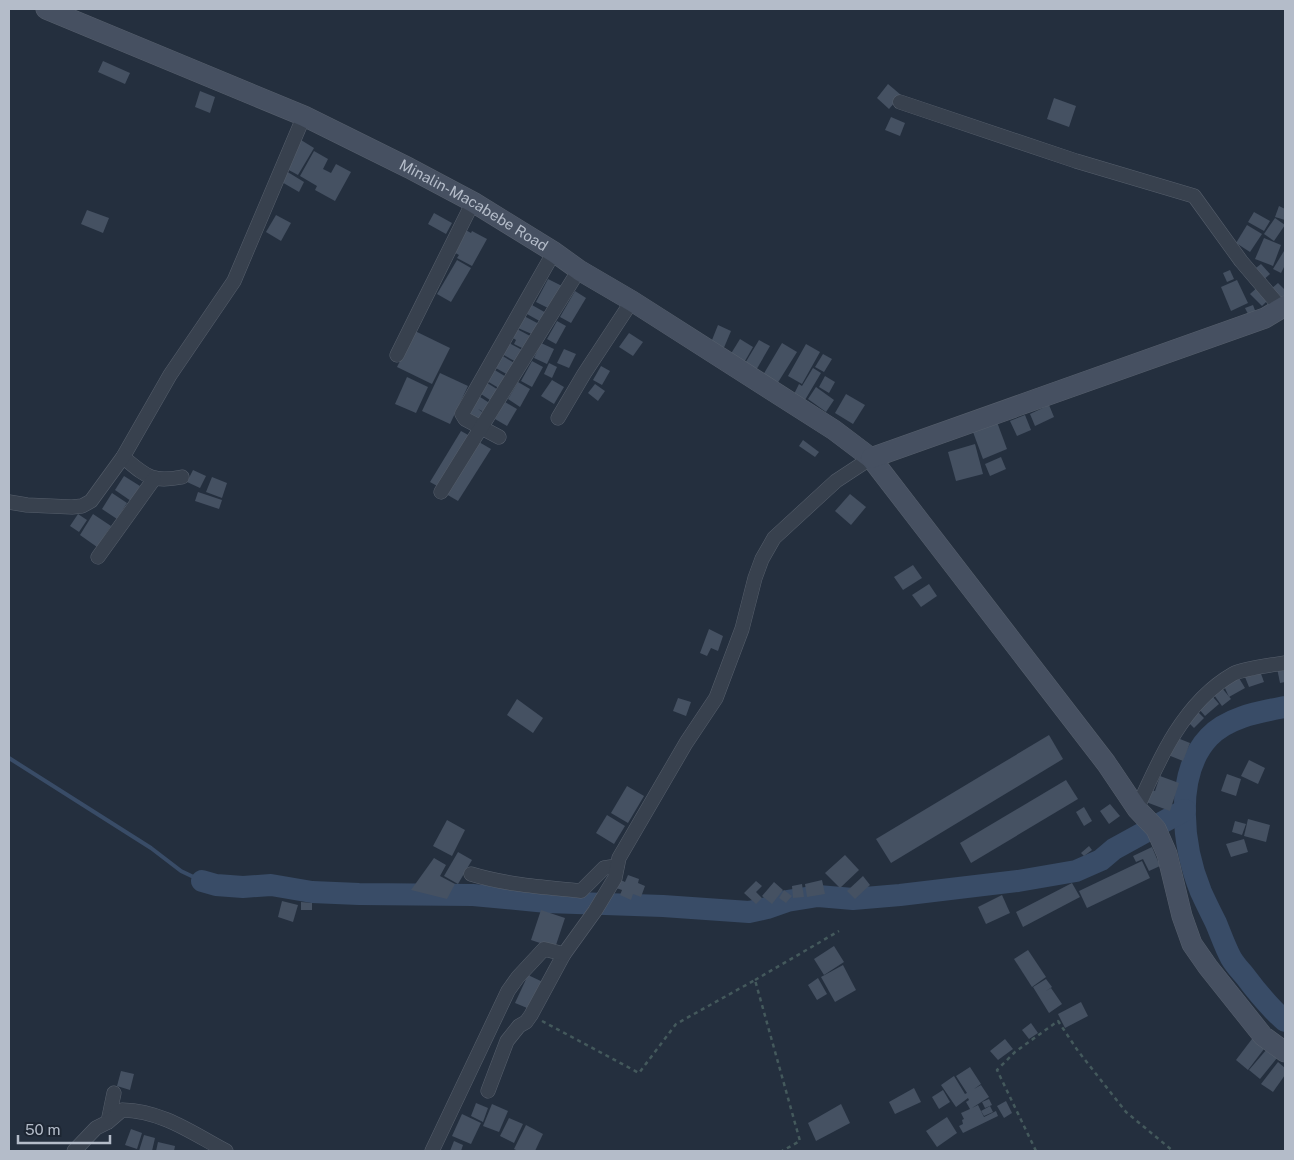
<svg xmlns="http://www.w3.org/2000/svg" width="1294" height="1160" viewBox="0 0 1294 1160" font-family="'Public Sans',sans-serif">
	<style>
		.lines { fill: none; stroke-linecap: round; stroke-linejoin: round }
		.stream { stroke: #394c67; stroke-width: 4 }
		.river { stroke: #394c67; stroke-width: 22 }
		.building { fill: #455162 }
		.street-casing { stroke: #565f6c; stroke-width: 15 }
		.secondary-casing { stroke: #565f6c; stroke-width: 21 }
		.path { stroke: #44595c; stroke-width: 2.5; stroke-dasharray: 4 4; stroke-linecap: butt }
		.street { stroke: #38414e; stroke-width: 14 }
		.secondary { stroke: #465061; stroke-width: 20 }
		.labels { text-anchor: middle; stroke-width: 4; stroke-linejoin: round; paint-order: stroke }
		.street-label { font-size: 15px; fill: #b4bcc9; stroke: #1d2633 }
	</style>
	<rect width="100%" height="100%" fill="#242f3e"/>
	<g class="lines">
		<!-- stream -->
		<path class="stream" d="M9,758L151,848L181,871L202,881"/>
		<!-- river -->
		<g class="river">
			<path d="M1285,707C1259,712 1228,717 1209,737C1173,775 1183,848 1201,892C1206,903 1211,913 1216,923C1221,935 1225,947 1231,958C1235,965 1240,970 1245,976C1257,992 1270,1008 1285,1021"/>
			<path d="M202,881L216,885L243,887L271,885L312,892L359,894L473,895L547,902L663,906L749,912L767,908L787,901L818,896L853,899L900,895L1018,881L1076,871L1101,860L1114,849L1185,810"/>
		</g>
	</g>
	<!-- building -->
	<g class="building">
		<path d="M103,61L130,73L125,84L98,72Z"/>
		<path d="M888,84L901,95L889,109L877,98Z"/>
		<path d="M200,91L215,97L210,113L195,107Z"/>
		<path d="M1054,98L1076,106L1069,127L1047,119Z"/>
		<path d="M891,117L905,123L900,136L885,130Z"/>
		<path d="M301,140L314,148L298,175L285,168Z"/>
		<path d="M314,151L328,159L323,169L331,173L336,164L351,172L335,201L315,190L317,186L300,176Z"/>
		<path d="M286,171L304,182L299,192L280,181Z"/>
		<path d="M1279,206L1285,209V220L1275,217Z"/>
		<path d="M87,210L109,218L103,233L81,224Z"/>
		<path d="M1254,212L1270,221L1264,231L1248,222Z"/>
		<path d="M434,213L452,223L446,234L428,224Z"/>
		<path d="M276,215L291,223L281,241L266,232Z"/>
		<path d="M1275,218L1285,225L1274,241L1264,234Z"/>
		<path d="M1247,225L1262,234L1250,252L1236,243Z"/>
		<path d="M462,228L471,233L472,231L487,239L472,266L457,258L459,255L450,250Z"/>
		<path d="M1264,238L1281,245L1273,266L1255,259Z"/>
		<path d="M1284,251L1285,252V265L1281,273L1273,269Z"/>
		<path d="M457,260L471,268L451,302L437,294Z"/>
		<path d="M1261,264L1270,274L1261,282L1252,271Z"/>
		<path d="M1230,270L1234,279L1227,282L1223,273Z"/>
		<path d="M548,279L562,286L550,309L536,302Z"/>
		<path d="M1237,280L1248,303L1231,311L1221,287Z"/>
		<path d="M1278,283L1285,290V296L1281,300L1271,289Z"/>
		<path d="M1259,286L1270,298L1262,306L1250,294Z"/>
		<path d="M575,291L586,298L571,323L560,317Z"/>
		<path d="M532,305L548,314L543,323L527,314Z"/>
		<path d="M1253,305L1256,313L1249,316L1245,308Z"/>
		<path d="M524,316L539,324L534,335L518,328Z"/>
		<path d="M557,321L566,326L556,344L547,339Z"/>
		<path d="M718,325L731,331L723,350L710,345Z"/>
		<path d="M517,329L532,337L526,350L514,344L516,340L513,338Z"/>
		<path d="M415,331L450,348L432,384L397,367Z"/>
		<path d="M629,333L643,342L633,356L619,347Z"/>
		<path d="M740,339L753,347L741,368L727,360Z"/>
		<path d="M759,340L770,346L755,372L744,365Z"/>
		<path d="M509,343L524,351L518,363L502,354Z"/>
		<path d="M541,343L554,349L547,364L534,358Z"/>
		<path d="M782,343L797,352L777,384L763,375Z"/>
		<path d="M806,344L820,352L802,384L788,376Z"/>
		<path d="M564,349L576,354L569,368L557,363Z"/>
		<path d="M823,354L832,359L824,372L815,367Z"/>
		<path d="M501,355L516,364L510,376L494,367Z"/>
		<path d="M532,361L543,367L532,387L521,381Z"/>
		<path d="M549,363L557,367L552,378L544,374Z"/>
		<path d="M601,366L610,371L602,385L593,380Z"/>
		<path d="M813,368L821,373L805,400L794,394L799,384L802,386Z"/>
		<path d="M493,369L508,378L502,390L487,381Z"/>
		<path d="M440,373L468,386L450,424L422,411Z"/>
		<path d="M825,376L835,382L829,393L819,387Z"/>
		<path d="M407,377L428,387L416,413L395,404Z"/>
		<path d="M552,380L564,387L554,404L541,396Z"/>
		<path d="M484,381L500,391L493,402L478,392Z"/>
		<path d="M518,382L530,389L520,407L508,399Z"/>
		<path d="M595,384L605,391L598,401L588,393Z"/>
		<path d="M816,387L834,400L826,412L808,399Z"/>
		<path d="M846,394L865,405L853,424L835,413Z"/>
		<path d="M477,395L491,404L486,413L478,409L485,414L478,424L464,415Z"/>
		<path d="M505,402L517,409L507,426L495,419Z"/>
		<path d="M1049,405L1054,417L1035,426L1030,414Z"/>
		<path d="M1025,415L1031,430L1017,436L1010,421Z"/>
		<path d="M997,422L1007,449L983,459L973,432Z"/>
		<path d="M461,431L470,436L439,487L430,482Z"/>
		<path d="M803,440L819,452L815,457L799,446Z"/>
		<path d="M479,442L491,449L458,501L446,494Z"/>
		<path d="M975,444L983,474L956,481L948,452Z"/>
		<path d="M1001,457L1006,469L990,476L985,464Z"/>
		<path d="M193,470L206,476L200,488L187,482Z"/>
		<path d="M124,476L140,486L131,501L115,490Z"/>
		<path d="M212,477L227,483L222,498L206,492Z"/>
		<path d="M198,492L222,500L219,509L195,501Z"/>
		<path d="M112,493L127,503L117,519L102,509Z"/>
		<path d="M850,494L866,507L851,525L835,511Z"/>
		<path d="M78,514L87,520L79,532L70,526Z"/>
		<path d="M93,514L111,526L97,547L80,535Z"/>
		<path d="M913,565L922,578L903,590L894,577Z"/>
		<path d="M929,584L937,596L921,607L912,595Z"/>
		<path d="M709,629L723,636L718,651L711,648L707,656L700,653Z"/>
		<path d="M1277,668H1285V682L1280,683Z"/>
		<path d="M1260,671L1264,682L1249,687L1245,677Z"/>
		<path d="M1239,678L1245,688L1229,697L1224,686Z"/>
		<path d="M1222,688L1231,699L1222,706L1214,695Z"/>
		<path d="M1213,697L1219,704L1205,716L1199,709Z"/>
		<path d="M678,698L691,702L686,716L673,711Z"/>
		<path d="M517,699L543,718L533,733L507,715Z"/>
		<path d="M1198,712L1204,718L1194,728L1188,722Z"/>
		<path d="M1049,735L1063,759L891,863L876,839Z"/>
		<path d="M1175,737L1190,743L1183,761L1168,755Z"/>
		<path d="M1249,760L1265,768L1258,784L1241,776Z"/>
		<path d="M1227,774L1241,779L1236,796L1221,791Z"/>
		<path d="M1160,776L1179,783L1170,811L1146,802L1150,790L1155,791Z"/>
		<path d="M1066,780L1078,799L971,863L960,843Z"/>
		<path d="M627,786L644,796L628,823L611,813Z"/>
		<path d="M1110,804L1120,816L1109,824L1100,811Z"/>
		<path d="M1084,807L1092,821L1084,826L1076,812Z"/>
		<path d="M607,815L625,826L614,844L596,833Z"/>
		<path d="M1248,819L1270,825L1266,842L1244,836Z"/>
		<path d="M447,820L465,830L452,856L433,846Z"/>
		<path d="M1235,821L1246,824L1242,835L1232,832Z"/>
		<path d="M1244,839L1248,852L1231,857L1226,844Z"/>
		<path d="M1089,846L1092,850L1084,856L1081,853Z"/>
		<path d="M1152,847L1160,866L1149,871L1143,859L1136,862L1133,856Z"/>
		<path d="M458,852L472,860L458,884L444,876Z"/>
		<path d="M845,855L859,870L840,888L825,873Z"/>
		<path d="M434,858L446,865L440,876L455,884L447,899L411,890Z"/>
		<path d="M1142,861L1150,878L1087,908L1079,891Z"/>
		<path d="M628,875L639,879L638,883L645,886L641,897L633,894L631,900L620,895L622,890L616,888L619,879L625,882Z"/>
		<path d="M863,876L870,885L855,899L847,891Z"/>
		<path d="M822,880L825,894L807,897L805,884Z"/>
		<path d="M756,881L762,886L756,892L762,898L756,904L744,893Z"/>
		<path d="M774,882L783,890L772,904L762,896Z"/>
		<path d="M1072,883L1080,897L1023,927L1016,912Z"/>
		<path d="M802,884L804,897L793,898L792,886Z"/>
		<path d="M784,890L792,896L786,903L779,898Z"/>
		<path d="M1002,895L1010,913L986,924L978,907Z"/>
		<path d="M282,901L298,905L293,922L278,917Z"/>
		<path d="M301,902L312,903V910H301Z"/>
		<path d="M541,910L565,918L555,948L531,940Z"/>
		<path d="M834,946L844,962L824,975L814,959Z"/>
		<path d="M1028,950L1046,977L1032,987L1014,959Z"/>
		<path d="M843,965L856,990L835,1002L821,977Z"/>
		<path d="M528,975L545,983L532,1010L515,1003Z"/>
		<path d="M818,978L827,994L817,1000L808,985Z"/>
		<path d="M1046,979L1052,987L1046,991L1051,988L1062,1004L1049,1013L1033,987Z"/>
		<path d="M1081,1002L1088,1016L1065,1028L1058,1014Z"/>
		<path d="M1031,1023L1038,1033L1029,1039L1022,1030Z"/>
		<path d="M1255,1035L1267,1045L1248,1070L1236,1060Z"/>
		<path d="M1005,1039L1013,1049L998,1060L990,1051Z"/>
		<path d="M1267,1049L1277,1058L1260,1079L1249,1070Z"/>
		<path d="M1278,1062L1285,1068V1075L1273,1092L1261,1084Z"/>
		<path d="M970,1067L981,1084L974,1089L981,1085L989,1097L972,1108L978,1105L984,1117L996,1111L998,1116L963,1133L959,1126L963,1124L962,1120L964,1119L961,1113L970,1109L966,1102L969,1100L968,1098L956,1107L941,1085L954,1076L965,1094L967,1093L956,1076Z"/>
		<path d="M121,1071L134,1074L130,1090L117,1086Z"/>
		<path d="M914,1088L921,1102L895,1114L889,1102Z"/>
		<path d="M943,1090L950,1102L939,1109L932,1097Z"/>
		<path d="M989,1099L992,1105L985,1108L982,1102Z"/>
		<path d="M1006,1101L1012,1113L1004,1118L997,1106Z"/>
		<path d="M476,1103L488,1108L483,1122L471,1116Z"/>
		<path d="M492,1104L508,1111L499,1132L483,1126Z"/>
		<path d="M841,1104L850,1123L816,1141L808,1123Z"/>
		<path d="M990,1106L993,1112L984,1116L981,1111Z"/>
		<path d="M462,1114L481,1123L471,1144L452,1136Z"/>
		<path d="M947,1117L957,1133L937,1147L926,1131Z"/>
		<path d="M509,1118L523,1124L514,1143L500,1136Z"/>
		<path d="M526,1125L543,1134L535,1151H518L514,1149Z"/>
		<path d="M131,1129L142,1133L137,1149L125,1145Z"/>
		<path d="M144,1135L155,1138L152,1151H139Z"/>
		<path d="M454,1141L463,1145L461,1151H450Z"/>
		<path d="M158,1142L175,1146L174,1151H156Z"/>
	</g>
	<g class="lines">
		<defs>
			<g id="street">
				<path d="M900,102L1076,161L1194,196L1241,261L1281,308"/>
				<path d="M397,355L473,202"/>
				<path d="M558,418L584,374L632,301"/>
				<path d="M499,437L465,419L462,414L554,252"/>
				<path d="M123,457C146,476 151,483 182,477"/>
				<path d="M441,492L579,270"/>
				<path d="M9,502L27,505L72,507L82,506L91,501L123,457L170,375L234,281L304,116"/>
				<path d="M98,557L154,479"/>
				<path d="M1137,809C1159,759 1184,702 1233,674C1244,668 1272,665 1285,663"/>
				<path d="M471,874C507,885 543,887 581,891L604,868L617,866"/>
				<path d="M488,1091L507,1041L519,1026L526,1022L531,1015L564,954"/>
				<path d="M108,1122L114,1093"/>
				<path d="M74,1151L96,1128L108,1122L122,1110C163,1111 192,1133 226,1151"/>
				<path d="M432,1151L508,991L518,977L544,949L564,954L595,911L615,878L619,858L686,743L716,698L742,629L755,578L762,559L774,538L836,481L871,458"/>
			</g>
			<g id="secondary">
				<path id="s1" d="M46,9L304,116L409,168L473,202L554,252L579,270L632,301L834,430L871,458L1106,763L1137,809L1156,829L1167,854L1182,916L1192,944L1208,967L1263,1036L1285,1052"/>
				<path d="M871,458L1265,318L1285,306"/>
			</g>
		</defs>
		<!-- street casing -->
		<use href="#street" class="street-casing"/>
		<!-- secondary casing -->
		<use href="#secondary" class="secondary-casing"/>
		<!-- path -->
		<g class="path">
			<path d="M755,980L839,931"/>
			<path d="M542,1021L639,1073L676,1024L755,980L800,1141L782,1151"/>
			<path d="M1036,1151L997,1070L1015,1052L1058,1021L1078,1051L1126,1112L1173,1151"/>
		</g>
		<!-- street -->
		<use href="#street" class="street"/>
		<!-- secondary -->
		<use href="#secondary" class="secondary"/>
	</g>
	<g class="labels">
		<!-- street labels -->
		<g class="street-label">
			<text dy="5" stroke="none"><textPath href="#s1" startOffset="471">Minalin-Macabebe Road</textPath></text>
		</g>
	</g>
	<!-- border -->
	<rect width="1294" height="1160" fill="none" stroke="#b4bcc9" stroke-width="20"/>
	<!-- scale -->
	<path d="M18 1135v8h92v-8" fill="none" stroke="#b4bcc9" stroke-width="2.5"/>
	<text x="25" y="1135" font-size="15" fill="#b4bcc9" stroke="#1d2633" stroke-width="4" paint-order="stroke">50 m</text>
</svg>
